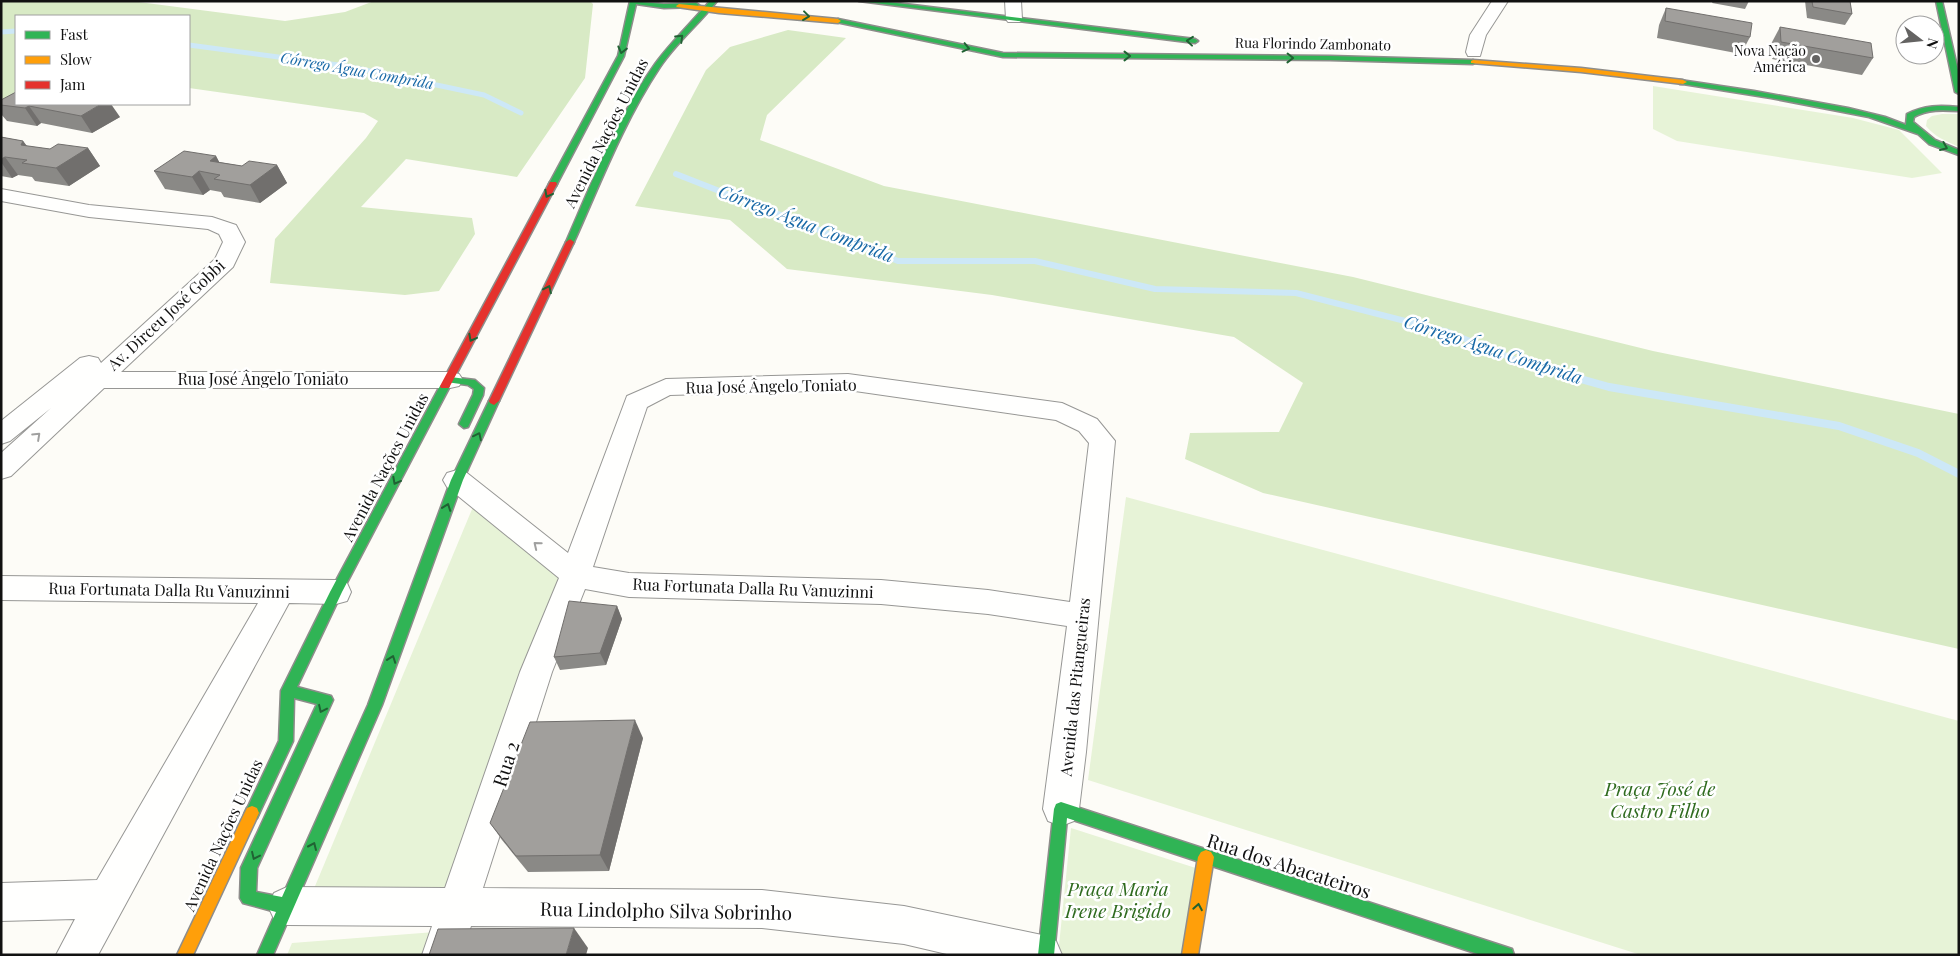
<svg xmlns="http://www.w3.org/2000/svg" width="1960" height="956" viewBox="0 0 1960 956" font-family="'Playfair Display',serif">
	<style>
		.green { fill: #e7f3d7 }
		.forest { fill: #d8eac5 }
		.lines { fill: none; stroke-linecap: round; stroke-linejoin: round }
		.stream-far2 { stroke: #cde8f7; stroke-width: 5 }
		.stream-far1 { stroke: #cde8f7; stroke-width: 6 }
		.stream { stroke: #cde8f7; stroke-width: 8 }
		.street-casing { stroke: #979795; stroke-width: 2 }
		.fast-casing { stroke: #8e8d8b; stroke-width: 3 }
		.slow-casing { stroke: #8e8d8b; stroke-width: 3 }
		.jam-casing { stroke: #8e8d8b; stroke-width: 3 }
		.street { fill: #fffffe; fill-rule: evenodd }
		.fast { fill: #30b455; fill-rule: evenodd }
		.slow { fill: #ff9f0a; fill-rule: evenodd }
		.jam { fill: #e5322d; fill-rule: evenodd }
		.wall { fill: #8a8986 }
		.shaded-wall { fill: #716f6d }
		.building { fill: #a19f9c; stroke: #716f6d }
		.oneway { stroke: #206233 }
		.oneway2 { stroke: #a0a09f }
		.poi-dot { fill: #646362; stroke: #fff; stroke-width: 2 }
		.labels { text-anchor: middle; stroke-width: 5; stroke-linejoin: round; paint-order: stroke }
		.far-street-label { font-size: 14px; fill: #111; stroke: #fff }
		.far-poi-label { font-size: 14px; fill: #111; stroke: #fff; text-anchor: end }
		.far-water-label { font-size: 15px; font-style: italic; fill: #1768a6; stroke: #fff }
		.street-label { font-size: 16px; fill: #111; stroke: #fff }
		.water-label { font-size: 18px; font-style: italic; fill: #1768a6; stroke: #fff }
		.near-street-label { font-size: 19px; fill: #111; stroke: #fff }
		.near-park-label { font-size: 19px; font-style: italic; fill: #2f6b1f; stroke: #fff }
	</style>
	<rect width="100%" height="100%" fill="#fdfcf7"/>
	<!-- green -->
	<g class="green">
		<path d="M1653,86L1853,118L1899,130L1942,173L1912,178L1677,141L1653,129Z"/>
		<path d="M1942,114H1959V147C1946,141 1935,137 1926,126L1927,120L1932,116Z"/>
		<path d="M1126,497L1959,721V955H1641L1088,780Z"/>
		<path d="M475,502L564,581L455,894L313,891Z"/>
		<path d="M1071,828L1205,871L1188,955H1058Z"/>
		<path d="M435,932L427,955H287L292,943Z"/>
	</g>
	<!-- forest -->
	<g class="forest">
		<path d="M1,1H131L285,21L345,12L374,1H590L593,4L585,78L517,177L406,159L361,207L472,218L475,234L439,291L405,295L270,283L275,239L366,138L378,121L364,113L189,88V16H16V92L1,103Z"/>
		<path d="M788,30L846,38L767,115L760,140L884,186L1353,277L1653,351L1959,414V649L1263,493L1185,459L1190,433L1279,432L1303,383L1234,337L992,295L787,269L730,220L635,206L706,70L730,47Z"/>
	</g>
	<g class="lines">
		<!-- stream-far2 -->
		<g class="stream-far2">
			<path d="M1,32L16,31"/>
			<path d="M189,45L346,66L484,95L521,113"/>
		</g>
		<!-- stream-far1 -->
		<path class="stream-far1" d="M676,174L898,261H1035L1155,289L1296,293L1448,332L1519,361L1550,370"/>
		<!-- stream -->
		<path class="stream" d="M1545,369L1609,387L1839,426L1918,453L1959,474"/>
		<defs>
			<g id="street">
				<path d="M1005,1H1021L1022,19L1020,22H1008L1006,19Z"/>
				<path d="M1492,1H1508L1486,35L1480,56H1468L1466,52L1470,35Z"/>
				<path d="M1,189L89,205L212,217L236,225L245,242L233,267L121,372H450L459,374L463,380L459,386L450,388H104L11,476L1,479V453L51,408L10,441L1,444V421L80,358L89,356L98,358L101,363L215,259L223,242L219,234L208,229L89,217L1,201Z"/>
				<path d="M848,374L1062,403L1097,419L1115,441L1086,752L1079,809L1074,821L1061,826L1048,821L1043,809L1067,626L988,614L881,604L629,597L585,589L552,672L483,888L762,890L904,906L1042,935L1056,941L1062,955H951L904,944L762,928L471,926L462,955H422L432,926L287,925L274,919L268,906L274,893L287,887L445,888L520,672L559,578L447,487L443,480L447,473L457,470L467,473L568,553L627,396L666,379ZM848,390L1056,420L1079,431L1089,443L1070,602L988,590L881,580L629,573L593,567L647,407L670,395Z"/>
				<path d="M1,576L336,580L347,583L351,592L347,601L336,604L289,603L98,955H56L75,919L1,921V883L97,880L258,603L1,600Z"/>
			</g>
			<g id="fast">
				<path d="M630,1L664,4L696,3L699,5L696,7L664,8L636,4L624,56L557,184L556,186H550L549,184L618,56Z"/>
				<path d="M710,1H717C699,24 676,43 660,67C624,121 600,184 574,242L573,244H567L566,242C592,183 617,117 655,64C671,42 692,22 710,1Z"/>
				<path d="M859,1H880L1195,39L1198,41L1195,43Z"/>
				<path d="M1936,1H1942L1959,75V94L1955,92Z"/>
				<path d="M838,19L1003,53L1330,56L1473,60L1477,62L1473,64L1330,60L1003,57L836,22V20Z"/>
				<path d="M1680,80L1754,91L1848,108L1885,117L1906,125L1907,114C1924,105 1940,105 1959,107V111C1943,110 1928,109 1914,117L1913,122L1935,140L1959,150V155L1929,144L1918,134L1869,117L1771,98L1683,84H1680Z"/>
				<path d="M450,377L475,380L484,388L483,395L468,427L464,428L459,424L473,395L474,389L468,385L446,382L445,380L446,378Z"/>
				<path d="M445,383L450,386L342,592L297,687L331,696L333,700L257,868L256,892L282,897L368,705L451,480L489,401L494,397L499,401L463,480L382,705L273,955H257L276,912L243,903L240,898L241,868L317,704L294,698L293,741L257,818L252,820L247,818L245,813L279,741L281,691L330,592L440,386Z"/>
				<path d="M1061,802L1506,947L1512,949L1514,955H1481L1067,818L1054,955H1038L1054,809L1056,804Z"/>
			</g>
			<g id="slow">
				<path d="M679,4L838,19L841,21L838,23L719,13L677,7L676,6Z"/>
				<path d="M1473,60L1581,68L1683,80L1687,82L1683,84L1581,72L1471,63V61Z"/>
				<path d="M252,806L257,808L259,813L193,955H177L247,808Z"/>
				<path d="M1206,850L1211,852L1214,857L1198,955H1182L1198,857L1201,852Z"/>
			</g>
			<g id="jam">
				<path d="M550,182H556L557,184L450,386L449,388H441L440,386Z"/>
				<path d="M570,239L574,242L499,401L494,405L490,403L489,401L566,242Z"/>
			</g>
		</defs>
		<!-- street casing -->
		<use href="#street" class="street-casing"/>
		<!-- fast casing -->
		<use href="#fast" class="fast-casing"/>
		<!-- slow casing -->
		<use href="#slow" class="slow-casing"/>
		<!-- jam casing -->
		<use href="#jam" class="jam-casing"/>
		<!-- street -->
		<use href="#street" class="street"/>
		<!-- fast -->
		<use href="#fast" class="fast"/>
		<!-- slow -->
		<use href="#slow" class="slow"/>
		<!-- jam -->
		<use href="#jam" class="jam"/>
	</g>
	<!-- wall -->
	<g class="wall">
		<path d="M1713,1H1749L1745,9L1712,3Z"/>
		<path d="M1805,1H1850L1852,14L1845,25L1807,18Z"/>
		<path d="M1666,8L1750,37L1741,54L1657,38L1659,25Z"/>
		<path d="M1780,27L1873,58L1862,75L1772,59L1771,44Z"/>
		<path d="M1,100L120,117L92,133L41,123L37,126L7,121L1,114Z"/>
		<path d="M1,137L23,141L27,146L50,149L88,148L100,166L69,186L35,181L32,177L18,175L12,178L1,176Z"/>
		<path d="M216,156L219,162L242,166L277,165L287,183L260,203L224,197L221,192L210,190L203,195L165,189L154,171Z"/>
		<path d="M617,606L622,619L606,665L560,670L554,657Z"/>
		<path d="M643,738L609,871L528,872L502,840L490,823Z"/>
	</g>
	<!-- shaded-wall -->
	<g class="shaded-wall">
		<path d="M101,104H111L120,117L92,133L81,116Z"/>
		<path d="M29,106L41,123L37,126L25,108Z"/>
		<path d="M23,141L36,159L21,145Z"/>
		<path d="M88,148L100,166L69,186L56,168Z"/>
		<path d="M216,156L226,175L210,161Z"/>
		<path d="M5,157L18,175L12,178L1,162V159Z"/>
		<path d="M277,165L287,183L260,203L250,185Z"/>
		<path d="M199,171L210,190L203,195L192,177Z"/>
		<path d="M617,606L622,619L606,665L600,653Z"/>
		<path d="M635,720L643,738L609,871L600,855Z"/>
		<path d="M574,928L588,948L586,955H566Z"/>
	</g>
	<!-- building -->
	<g class="building">
		<path d="M1812,1H1850L1852,14L1813,7Z"/>
		<path d="M1666,8L1752,23L1750,37L1665,21Z"/>
		<path d="M1780,27L1871,43L1873,58L1781,42Z"/>
		<path d="M16,92V104H101L81,116L29,106L25,108L1,105V100Z"/>
		<path d="M1,137L23,141L21,145L50,149L58,144L88,148L56,168L22,163L27,160L5,157L1,159Z"/>
		<path d="M184,151L216,156L210,161L242,166L249,161L277,165L250,185L214,179L220,175L199,171L192,177L154,171Z"/>
		<path d="M569,601L617,606L600,653L554,657Z"/>
		<path d="M635,720L600,855L516,856L490,823L530,722Z"/>
		<path d="M574,928L566,955H429L438,929Z"/>
	</g>
	<!-- one-way arrows -->
	<defs><path id="oneway-chevron" d="M-2-3.5L2.5 0L-2 3.5" fill="none" stroke-width="1.6" stroke-linecap="round" stroke-linejoin="round" transform="scale(1.25)"/></defs>
	<g class="oneway">
		<use href="#oneway-chevron" transform="translate(806 16) rotate(7)"/>
		<use href="#oneway-chevron" transform="translate(680 38) rotate(-44)"/>
		<use href="#oneway-chevron" transform="translate(1190 41) rotate(-174)"/>
		<use href="#oneway-chevron" transform="translate(966 48) rotate(13)"/>
		<use href="#oneway-chevron" transform="translate(622 50) rotate(104)"/>
		<use href="#oneway-chevron" transform="translate(1127 56)"/>
		<use href="#oneway-chevron" transform="translate(1290 58) rotate(1)"/>
		<use href="#oneway-chevron" transform="translate(1944 147) rotate(23)"/>
		<use href="#oneway-chevron" transform="translate(548 194) rotate(118)"/>
		<use href="#oneway-chevron" transform="translate(548 289) rotate(-65)"/>
		<use href="#oneway-chevron" transform="translate(472 338) rotate(118)"/>
		<use href="#oneway-chevron" transform="translate(478 436) rotate(-64)"/>
		<use href="#oneway-chevron" transform="translate(396 481) rotate(118)"/>
		<use href="#oneway-chevron" transform="translate(447 507) rotate(-70)"/>
		<use href="#oneway-chevron" transform="translate(392 659) rotate(-70)"/>
		<use href="#oneway-chevron" transform="translate(322 709) rotate(115)"/>
		<use href="#oneway-chevron" transform="translate(313 846) rotate(-66)"/>
		<use href="#oneway-chevron" transform="translate(255 856) rotate(115)"/>
		<use href="#oneway-chevron" transform="translate(1198 907) rotate(-80)"/>
	</g>
	<g class="oneway2">
		<use href="#oneway-chevron" transform="translate(37 436) rotate(-43)"/>
		<use href="#oneway-chevron" transform="translate(537 545) rotate(-141)"/>
	</g>
	<!-- markers -->
	<circle class="poi-dot" cx="1816" cy="59" r="5"/>
	<g class="labels">
		<!-- far-street labels -->
		<g class="far-street-label">
			<text transform="translate(1313 44) rotate(1)" y="5">Rua Florindo Zambonato</text>
		</g>
		<!-- far-poi labels -->
		<g class="far-poi-label">
			<text x="1806" y="56">Nova Nação<tspan x="1806" dy="16">América</tspan></text>
		</g>
		<!-- far-water labels -->
		<g class="far-water-label">
			<text transform="translate(357 71) rotate(10)" y="5">Córrego Água Comprida</text>
		</g>
		<!-- street labels -->
		<g class="street-label">
			<text transform="translate(606 133) rotate(-63)" y="6">Avenida Nações Unidas</text>
			<text transform="translate(166 315) rotate(-43)" y="6">Av. Dirceu José Gobbi</text>
			<text x="263" y="385">Rua José Ângelo Toniato</text>
			<text transform="translate(771 386) rotate(-1)" y="6">Rua José Ângelo Toniato</text>
			<text transform="translate(385 467) rotate(-62)" y="6">Avenida Nações Unidas</text>
			<text transform="translate(753 588) rotate(2)" y="6">Rua Fortunata Dalla Ru Vanuzinni</text>
			<text transform="translate(169 590) rotate(1)" y="6">Rua Fortunata Dalla Ru Vanuzinni</text>
			<text transform="translate(1075 687) rotate(-84)" y="6">Avenida das Pitangueiras</text>
			<text transform="translate(223 835) rotate(-65)" y="6">Avenida Nações Unidas</text>
		</g>
		<!-- water labels -->
		<g class="water-label">
			<text transform="translate(806 224) rotate(21)" y="6">Córrego Água Comprida</text>
			<text transform="translate(1493 350) rotate(18)" y="6">Córrego Água Comprida</text>
		</g>
		<!-- near-street labels -->
		<g class="near-street-label">
			<text transform="translate(506 764) rotate(-72)" y="7">Rua 2</text>
			<text transform="translate(1289 866) rotate(18)" y="7">Rua dos Abacateiros</text>
			<text transform="translate(666 911) rotate(1)" y="7">Rua Lindolpho Silva Sobrinho</text>
		</g>
		<!-- near-park labels -->
		<g class="near-park-label">
			<text x="1660" y="796">Praça José de<tspan x="1660" dy="22">Castro Filho</tspan></text>
			<text x="1118" y="896">Praça Maria<tspan x="1118" dy="22">Irene Brigido</tspan></text>
		</g>
	</g>
	<!-- border -->
	<rect width="1960" height="956" fill="none" stroke="#111111" stroke-width="5"/>
	<!-- legend -->
	<rect x="15" y="15" width="175" height="90" fill="#ffffff" stroke="#a0a0a0"/>
	<rect x="25" y="31" width="25" height="8" fill="#30b455" stroke="#a0a0a0"/>
	<text x="60" y="40" font-size="15" fill="#111111">Fast</text>
	<rect x="25" y="56" width="25" height="8" fill="#ff9f0a" stroke="#a0a0a0"/>
	<text x="60" y="65" font-size="15" fill="#111111">Slow</text>
	<rect x="25" y="81" width="25" height="8" fill="#e5322d" stroke="#a0a0a0"/>
	<text x="60" y="90" font-size="15" fill="#111111">Jam</text>
	<!-- north arrow -->
	<g transform="translate(1920 40) rotate(106)"><circle r="24" fill="#ffffff" stroke="#a0a0a0"/>
	<path d="M0-4L9 19L0 12L-9 19Z" fill="#646362"/>
	<text y="-8" font-size="14" font-weight="bold" text-anchor="middle" fill="#111111">N</text>
	</g>
</svg>
